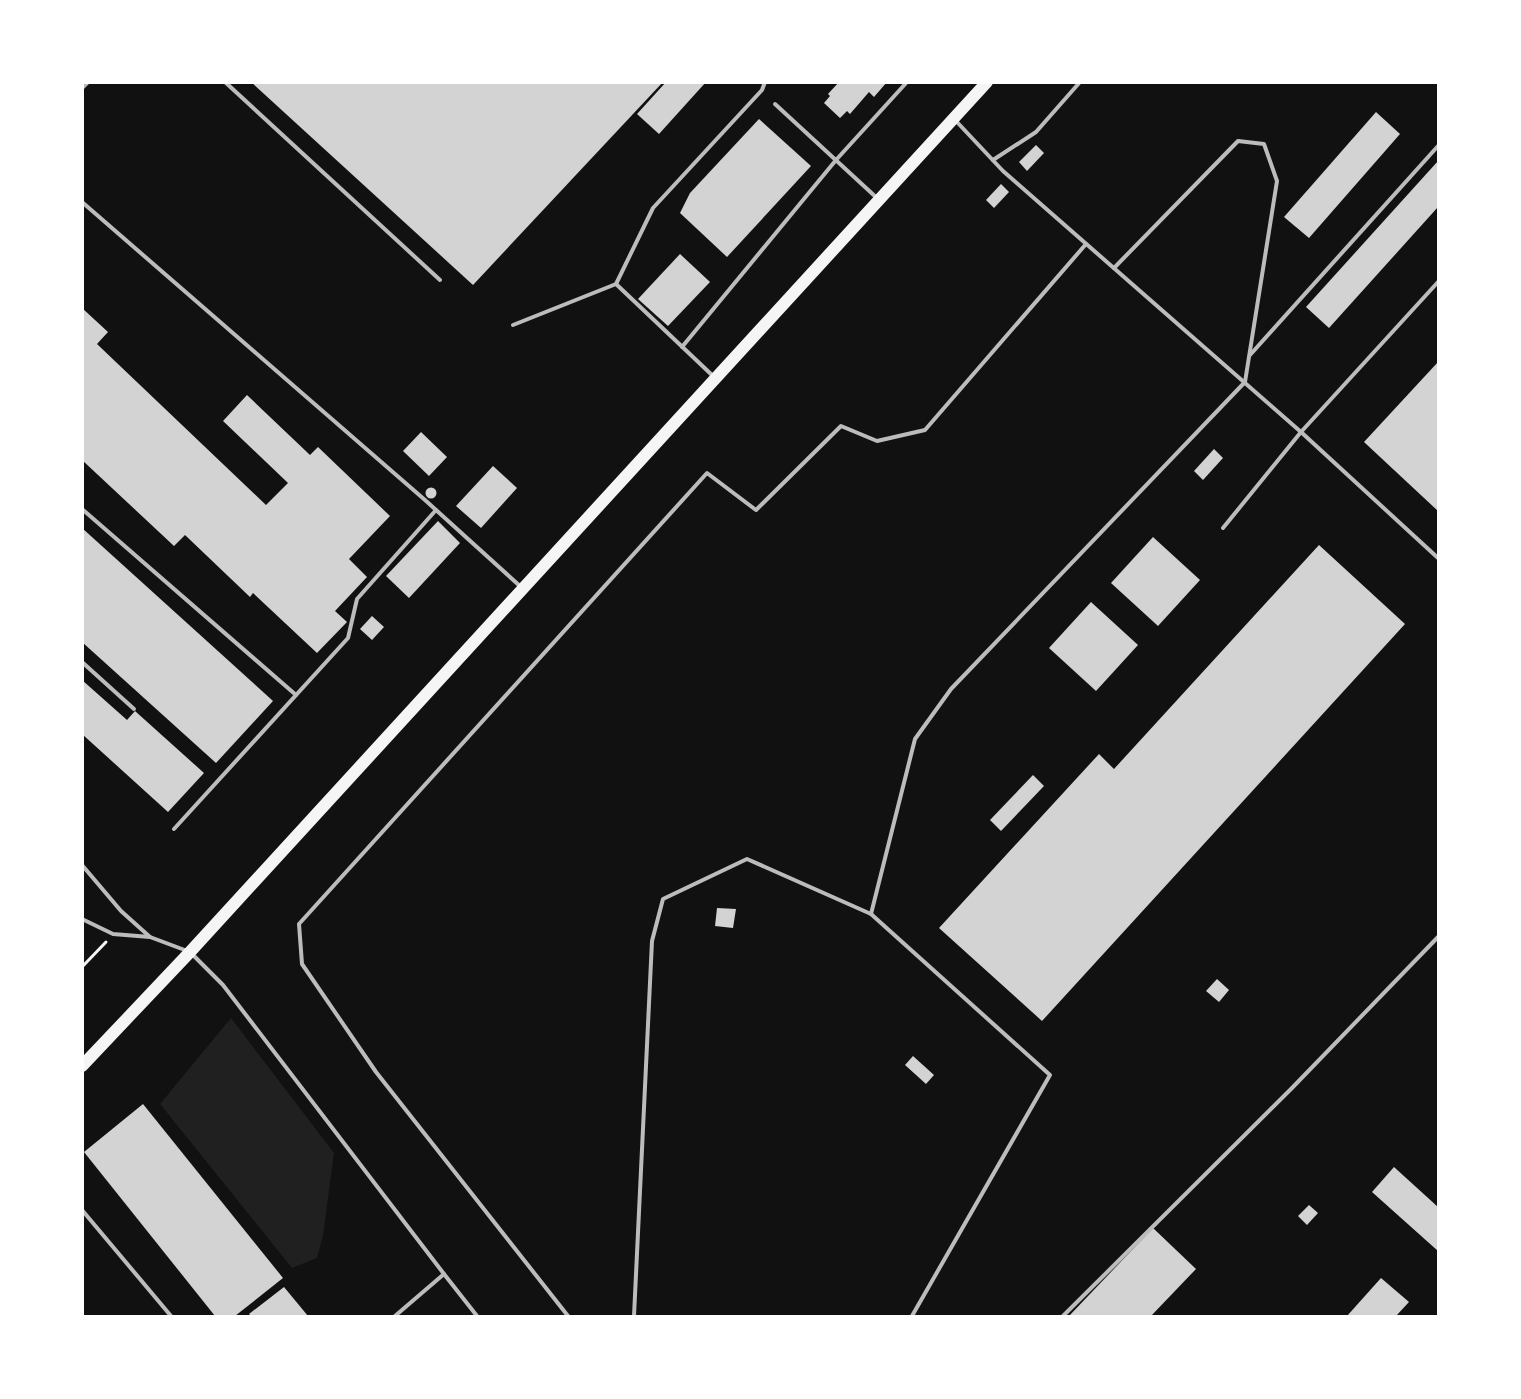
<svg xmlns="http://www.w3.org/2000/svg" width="1521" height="1399" viewBox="0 0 1521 1399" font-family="'IBM Plex Sans',sans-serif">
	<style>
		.green { fill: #202020 }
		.building { fill: #d3d3d3 }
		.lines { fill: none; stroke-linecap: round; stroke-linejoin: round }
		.path { stroke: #f5f5f5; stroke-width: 3 }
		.service { stroke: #bcbcbc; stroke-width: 4 }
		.primary { stroke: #f5f5f5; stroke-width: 12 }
	</style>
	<rect width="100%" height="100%" fill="#111"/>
	<!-- green -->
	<path class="green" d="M231,1018L334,1153L323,1235L317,1258L292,1268L160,1104Z"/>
	<!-- building -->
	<g class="building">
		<path d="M251,82H663L473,285Z"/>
		<path d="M666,82H706L659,134L637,114Z"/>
		<path d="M839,82H887L874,97L869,92L850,114L847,111L840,118L824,103L830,96L828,94Z"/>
		<path d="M1376,112L1400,134L1309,238L1284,217Z"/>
		<path d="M759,119L811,166L727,257L680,213L690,193Z"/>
		<path d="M1036,145L1044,153L1027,171L1019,162Z"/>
		<path d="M1438,161V207L1329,328L1306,307Z"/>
		<path d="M1001,184L1009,192L994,208L986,200Z"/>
		<path d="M680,254L710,282L668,326L638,299Z"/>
		<path d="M82,308L108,332L97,344L266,505L288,483L223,421L247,395L310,455L318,447L390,516L349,559L367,577L335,611L347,622L317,653L253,593L250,597L185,535L174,546L82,460Z"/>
		<path d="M1438,362V511L1364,442Z"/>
		<path d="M421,432L447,457L429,476L403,451Z"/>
		<path d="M1214,449L1223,458L1203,480L1194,471Z"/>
		<path d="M493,466L517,488L481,528L456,506Z"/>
		<circle cx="431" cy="493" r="5.5"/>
		<path d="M438,521L460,543L409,598L386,576Z"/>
		<path d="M82,528L273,701L216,763L82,642Z"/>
		<path d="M1153,537L1200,580L1158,626L1111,583Z"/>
		<path d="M1319,545L1405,624L1042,1021L939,928L1099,754L1114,769Z"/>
		<path d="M1091,602L1138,645L1096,691L1049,648Z"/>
		<path d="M372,616L384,627L372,640L360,629Z"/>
		<path d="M82,680L127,720L135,711L204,773L168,812L82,734Z"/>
		<path d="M1033,775L1044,786L1001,831L990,820Z"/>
		<path d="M717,908L736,909L733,928L715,926Z"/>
		<path d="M1217,979L1229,990L1219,1002L1206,991Z"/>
		<path d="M913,1056L934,1075L926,1084L905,1065Z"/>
		<path d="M143,1104L283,1278L235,1316H215L84,1152Z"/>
		<path d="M1394,1167L1438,1207V1251L1372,1192Z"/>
		<path d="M1309,1205L1318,1213L1307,1225L1298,1216Z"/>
		<path d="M1153,1228L1196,1269L1151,1316H1069Z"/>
		<path d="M1381,1278L1409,1302L1396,1316H1347Z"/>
		<path d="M284,1287L308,1316H251L249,1314Z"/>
	</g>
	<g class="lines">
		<!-- path -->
		<path class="path" d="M82,967L106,942"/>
		<!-- service -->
		<g class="service">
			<path d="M225,82L440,280"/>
			<path d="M82,88L88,82"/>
			<path d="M775,104L878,199"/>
			<path d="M956,121L1003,171L1301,432L1438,558"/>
			<path d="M993,160L1036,132L1080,82"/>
			<path d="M82,202L425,500L521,587"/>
			<path d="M616,284L713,376"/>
			<path d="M513,325L616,284L653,208L762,90L765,82"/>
			<path d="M682,347L836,160L907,82"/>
			<path d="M1250,355L1438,146"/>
			<path d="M82,509L296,695"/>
			<path d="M1223,528L1301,432L1438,282"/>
			<path d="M82,662L134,709"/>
			<path d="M174,829L348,638L357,599L436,510"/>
			<path d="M82,865L121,911L150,937"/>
			<path d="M871,914L915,739L951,689L1245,382L1277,181L1264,144L1238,141L1114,268"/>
			<path d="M82,919L113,934L150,937L190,952L223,985L444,1274L395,1316"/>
			<path d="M82,1210L171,1316"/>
			<path d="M444,1274L477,1316"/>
			<path d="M568,1316L376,1072L302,964L299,924L707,473L756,510L841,426L877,441L925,430L1086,244"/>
			<path d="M634,1316L652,941L663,899L747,859L871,914L1050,1075L912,1316"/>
			<path d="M1063,1316L1292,1088L1438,937"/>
		</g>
		<!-- primary -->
		<path class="primary" d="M82,1066L190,952L987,82"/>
	</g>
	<!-- border -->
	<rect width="1521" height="1399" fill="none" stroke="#ffffff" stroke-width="168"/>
</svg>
